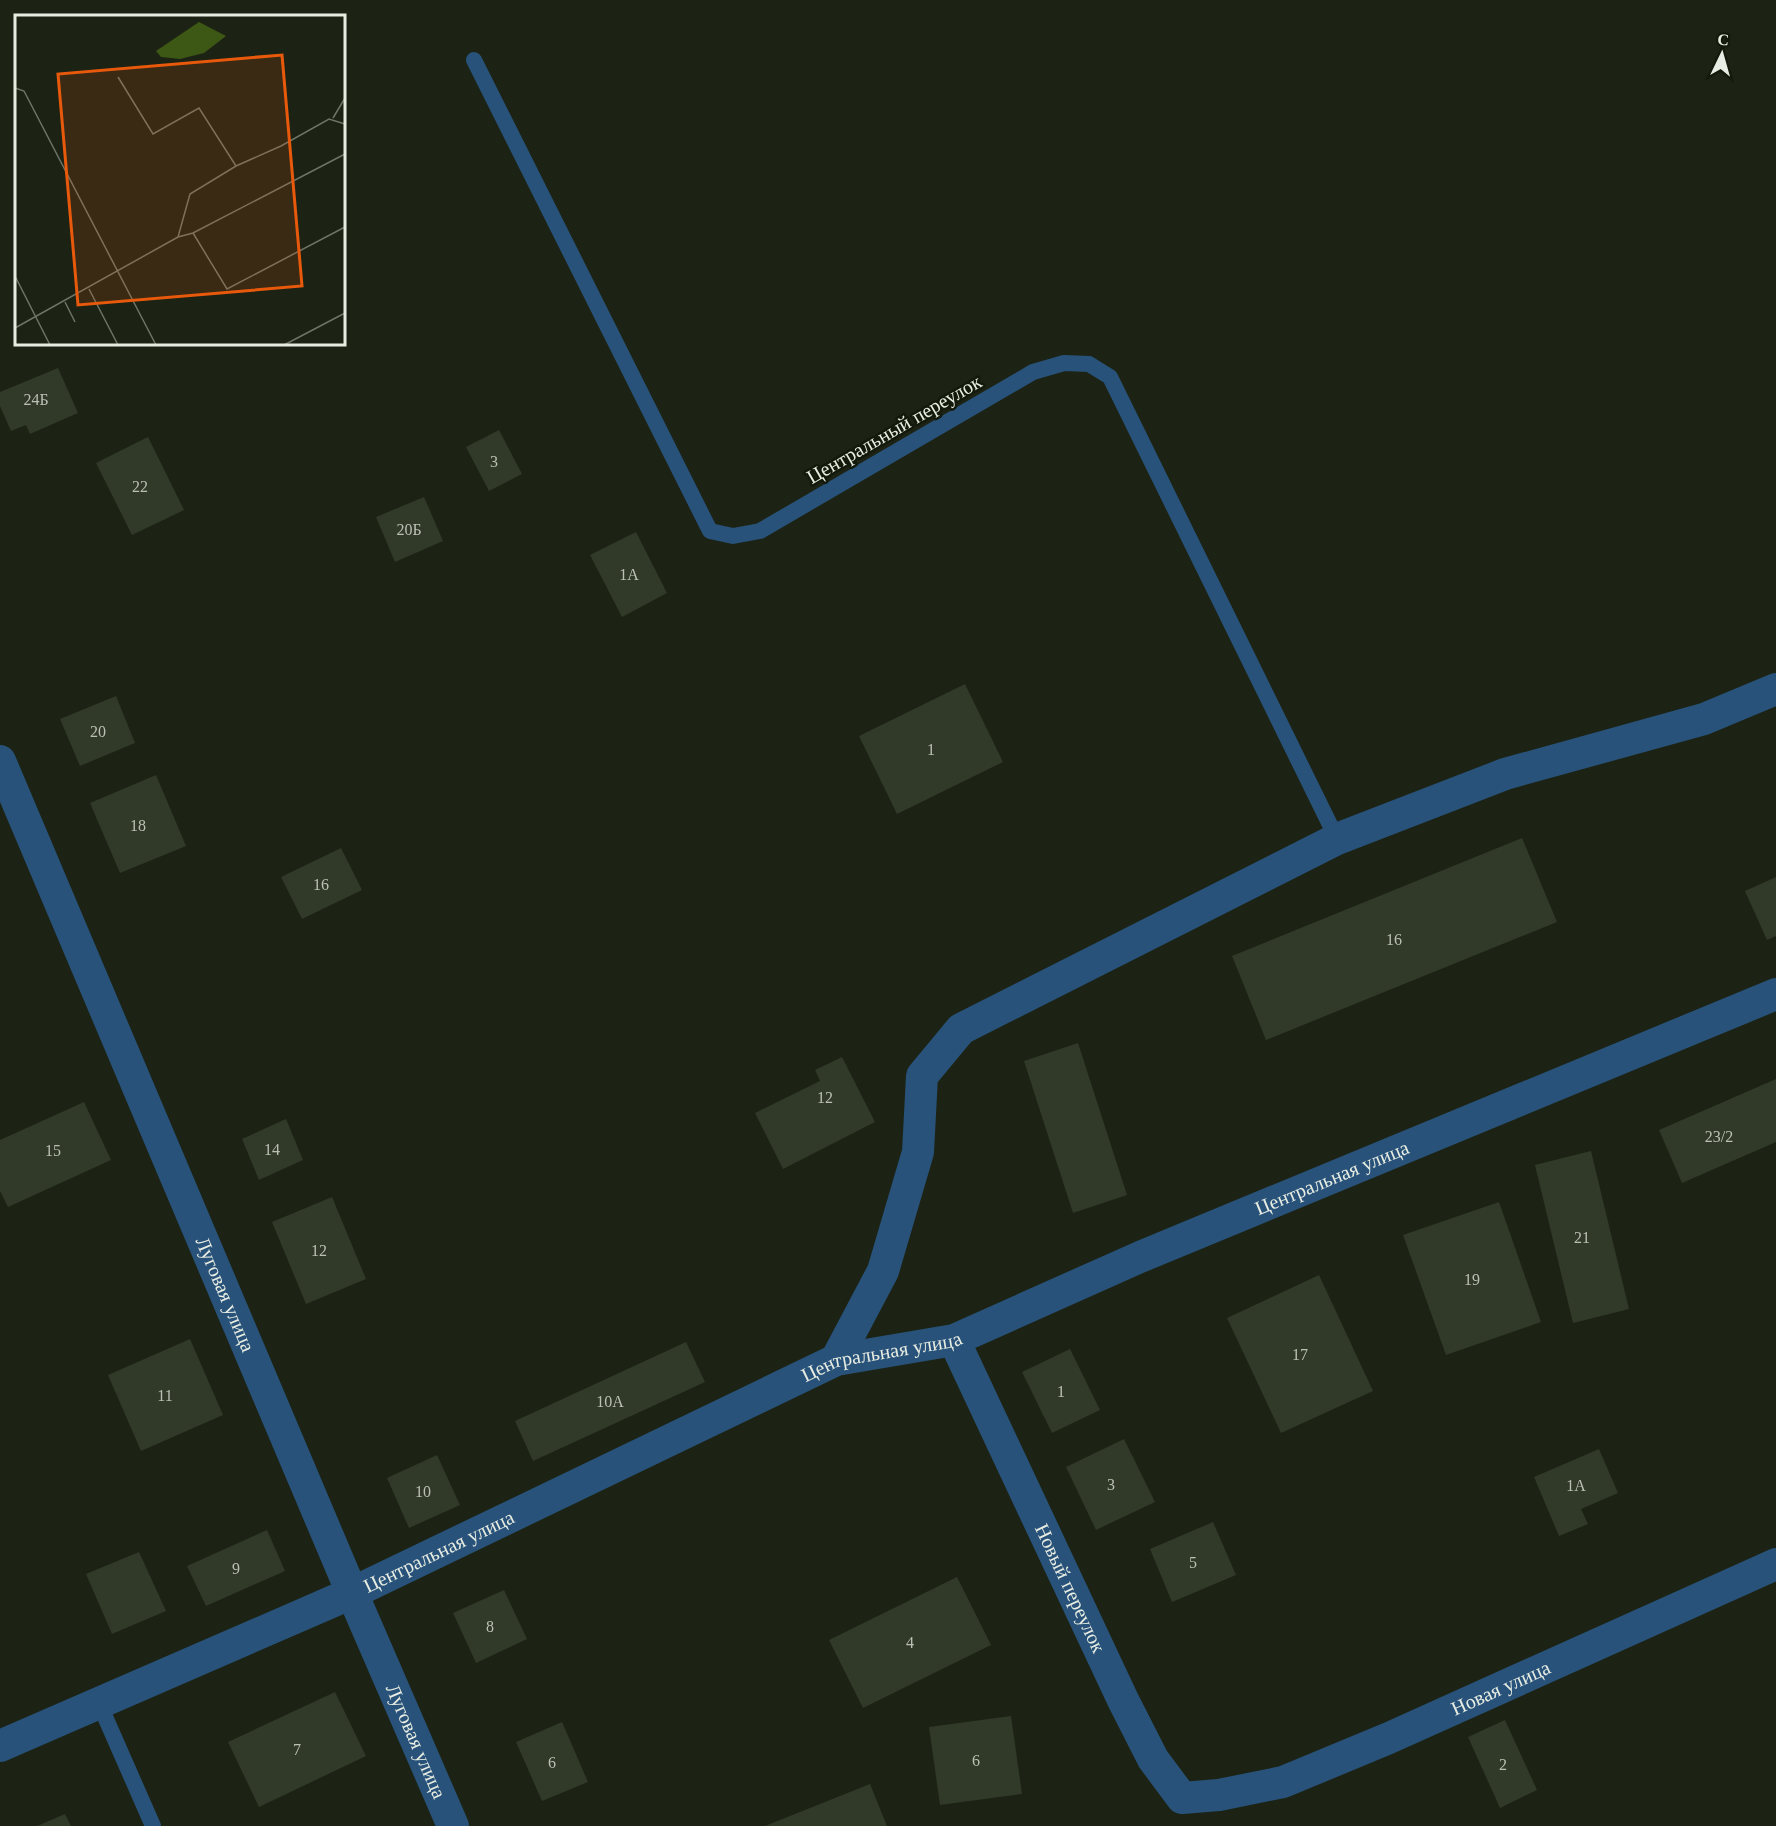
<svg xmlns="http://www.w3.org/2000/svg" width="1776" height="1826" viewBox="0 0 1776 1826" font-family="'Times New Roman',serif">
	<style>
		.building { fill: #313929 }
		.lines { fill: none; stroke-linecap: round; stroke-linejoin: round }
		.lane { stroke: #285279; stroke-width: 16 }
		.street { stroke: #285279; stroke-width: 32 }
		.labels { text-anchor: middle; stroke-width: 5; stroke-linejoin: round; paint-order: stroke }
		.number-label { font-size: 16px; fill: #bac0b4 }
		.street-label { font-size: 20px; fill: #e8ede3; stroke: #131a0b }
		.inset-road { fill: none; stroke: #6e7467; stroke-width: 1.5 }
		.view { fill: #e8590c; fill-opacity: 0.15; stroke: #e8590c; stroke-width: 3 }
		.inset-edge { fill: none; stroke: #e8ede3; stroke-width: 3 }
	</style>
	<rect width="100%" height="100%" fill="#1c2314"/>
	<!-- building -->
	<g class="building">
		<path d="M58,368L78,413L30,434L26,425L11,431L0,406V392Z"/>
		<path d="M499,430L522,474L489,491L466,447Z"/>
		<path d="M148,437L184,510L132,535L96,463Z"/>
		<path d="M424,497L443,541L395,562L376,517Z"/>
		<path d="M636,532L667,593L622,617L590,555Z"/>
		<path d="M965,684L1003,762L897,814L859,736Z"/>
		<path d="M116,696L135,743L80,766L60,719Z"/>
		<path d="M156,775L186,846L120,873L90,803Z"/>
		<path d="M1522,838L1557,922L1266,1040L1232,956Z"/>
		<path d="M341,848L362,890L302,919L281,877Z"/>
		<path d="M1776,877V936L1767,940L1745,891Z"/>
		<path d="M1078,1043L1127,1195L1073,1213L1024,1061Z"/>
		<path d="M842,1057L875,1122L783,1169L755,1113L820,1081L815,1070Z"/>
		<path d="M1776,1079V1142L1682,1183L1659,1130Z"/>
		<path d="M84,1102L111,1160L8,1207L0,1191V1140Z"/>
		<path d="M286,1119L303,1160L259,1180L242,1139Z"/>
		<path d="M1591,1151L1629,1309L1573,1323L1535,1165Z"/>
		<path d="M332,1197L366,1279L306,1304L272,1222Z"/>
		<path d="M1499,1202L1541,1322L1446,1355L1403,1235Z"/>
		<path d="M1319,1275L1373,1391L1281,1433L1227,1318Z"/>
		<path d="M190,1339L223,1415L141,1451L108,1375Z"/>
		<path d="M686,1342L705,1382L533,1461L515,1421Z"/>
		<path d="M1070,1349L1100,1410L1052,1433L1022,1372Z"/>
		<path d="M1124,1439L1155,1502L1096,1530L1066,1467Z"/>
		<path d="M1599,1449L1618,1493L1581,1509L1588,1524L1559,1536L1534,1477Z"/>
		<path d="M437,1455L460,1505L409,1528L387,1478Z"/>
		<path d="M1213,1522L1236,1575L1172,1602L1150,1549Z"/>
		<path d="M267,1530L285,1571L206,1606L187,1566Z"/>
		<path d="M139,1552L166,1611L112,1634L86,1574Z"/>
		<path d="M957,1577L991,1645L863,1708L829,1640Z"/>
		<path d="M504,1590L527,1639L476,1663L453,1613Z"/>
		<path d="M335,1692L366,1756L259,1807L228,1742Z"/>
		<path d="M1011,1716L1022,1794L940,1805L929,1727Z"/>
		<path d="M1505,1720L1537,1790L1500,1808L1468,1737Z"/>
		<path d="M562,1722L588,1782L542,1801L516,1742Z"/>
		<path d="M870,1784L887,1826H765Z"/>
		<path d="M65,1814L71,1826H37Z"/>
	</g>
	<g class="lines">
		<!-- lane -->
		<g class="lane">
			<path d="M474,60L710,531L733,536L760,531L1033,372L1064,363L1089,364L1110,377L1337,839"/>
			<path d="M99,1703L153,1826"/>
		</g>
		<!-- street -->
		<g class="street">
			<path id="s1" d="M0,761L352,1593L453,1826"/>
			<path id="s2" d="M954,1340L1123,1700L1153,1759L1182,1798L1219,1795L1283,1782L1389,1738L1776,1564"/>
			<path d="M836,1360L883,1271L918,1152L922,1076L961,1029L1337,839L1505,774L1704,719L1776,689"/>
			<path id="s3" d="M0,1746L352,1593L836,1360L954,1340L1140,1257L1776,994"/>
		</g>
	</g>
	<g class="labels">
		<!-- number labels -->
		<g class="number-label">
			<text x="36" y="405">24Б</text>
			<text x="494" y="467">3</text>
			<text x="140" y="492">22</text>
			<text x="409" y="535">20Б</text>
			<text x="629" y="580">1А</text>
			<text x="98" y="737">20</text>
			<text x="931" y="755">1</text>
			<text x="138" y="831">18</text>
			<text x="321" y="890">16</text>
			<text x="1394" y="945">16</text>
			<text x="825" y="1103">12</text>
			<text x="1719" y="1142">23/2</text>
			<text x="272" y="1155">14</text>
			<text x="53" y="1156">15</text>
			<text x="1582" y="1243">21</text>
			<text x="319" y="1256">12</text>
			<text x="1472" y="1285">19</text>
			<text x="1300" y="1360">17</text>
			<text x="1061" y="1397">1</text>
			<text x="165" y="1401">11</text>
			<text x="610" y="1407">10А</text>
			<text x="1111" y="1490">3</text>
			<text x="1576" y="1491">1А</text>
			<text x="423" y="1497">10</text>
			<text x="1193" y="1568">5</text>
			<text x="236" y="1574">9</text>
			<text x="490" y="1632">8</text>
			<text x="910" y="1648">4</text>
			<text x="297" y="1755">7</text>
			<text x="976" y="1766">6</text>
			<text x="552" y="1768">6</text>
			<text x="1503" y="1770">2</text>
		</g>
		<!-- street labels -->
		<g class="street-label">
			<text transform="translate(894 429) rotate(-30)" y="7">Центральный переулок</text>
			<text dy="7" stroke="none"><textPath href="#s3" startOffset="1452">Центральная улица</textPath></text>
			<text dy="7" stroke="none"><textPath href="#s1" startOffset="579">Луговая улица</textPath></text>
			<text dy="7" stroke="none"><textPath href="#s3" startOffset="966">Центральная улица</textPath></text>
			<text dy="7" stroke="none"><textPath href="#s3" startOffset="480">Центральная улица</textPath></text>
			<text dy="7" stroke="none"><textPath href="#s2" startOffset="274">Новый переулок</textPath></text>
			<text dy="7" stroke="none"><textPath href="#s2" startOffset="852">Новая улица</textPath></text>
			<text dy="7" stroke="none"><textPath href="#s1" startOffset="1065">Луговая улица</textPath></text>
		</g>
	</g>
	<!-- overview -->
	<g transform="translate(15 15)">
		<rect width="330" height="330" fill="#1c2314"/>
		<path d="M184,7L211,21L189,38L165,44L146,42L141,36Z" fill="#3d5715"/>
		<path class="inset-road" d="M103,62L138,119L184,93L221,151M0,73L9,76L141,330M318,103L330,83M178,218L212,274L330,212M163,222L175,179L221,151L266,131L314,104L330,109M0,261L35,330M74,274L103,330M50,287L60,307M0,313L163,222L178,218L330,139M269,330L330,298"/>
		<path class="view" d="M267,40L287,271L63,290L43,59Z"/>
		<rect width="330" height="330" class="inset-edge"/>
	</g>
	<!-- north arrow -->
	<g transform="translate(1722 54) rotate(5)" stroke="#131a0b" stroke-width="4.5" paint-order="stroke">
	<path d="M0-4.5L10 22L0 15L-10 22Z" fill="#e8ede3"/>
	<text y="-9" font-size="16" font-weight="bold" text-anchor="middle" fill="#e8ede3">С</text>
	</g>
</svg>
